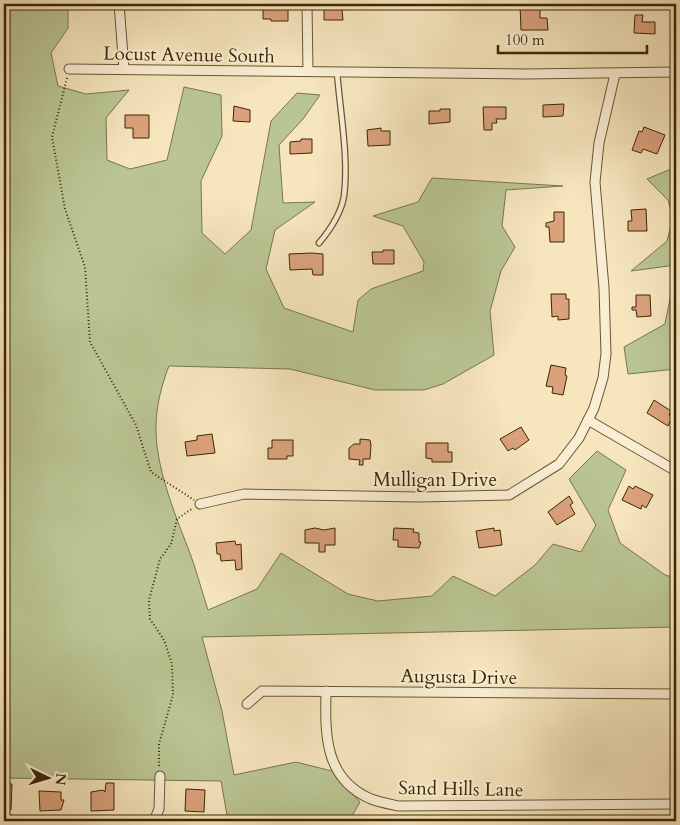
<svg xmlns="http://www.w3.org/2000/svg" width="680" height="825" viewBox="0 0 680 825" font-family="Cardo,serif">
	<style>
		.green { fill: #bac593; stroke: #7b764b }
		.building { fill: #daa27c; stroke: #3c2703 }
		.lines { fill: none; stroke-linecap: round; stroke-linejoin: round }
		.service-casing { stroke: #6a5632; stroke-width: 7 }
		.minor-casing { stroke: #6a5632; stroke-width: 11 }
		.path { stroke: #3c2703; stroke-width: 2; stroke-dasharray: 1 2.5; stroke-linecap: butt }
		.service { stroke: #f9eed4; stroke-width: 4.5 }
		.minor { stroke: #f9eed4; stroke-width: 9 }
		.labels { text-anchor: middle; stroke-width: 4; stroke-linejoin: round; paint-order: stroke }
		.street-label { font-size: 19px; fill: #3c2703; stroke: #f9eed4 }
	</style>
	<rect width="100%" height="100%" fill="#f6e5bd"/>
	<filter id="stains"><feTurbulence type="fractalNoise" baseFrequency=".004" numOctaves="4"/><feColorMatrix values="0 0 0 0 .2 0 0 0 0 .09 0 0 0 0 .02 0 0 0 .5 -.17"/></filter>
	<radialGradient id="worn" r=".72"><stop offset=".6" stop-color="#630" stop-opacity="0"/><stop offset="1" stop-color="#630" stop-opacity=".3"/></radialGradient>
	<!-- green -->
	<g class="green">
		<path d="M4,4H68V28L51,53L58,86L86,94L129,90L106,118L107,160L130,169L167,160L184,87L221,95L222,136L201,181L202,233L225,254L251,230L271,121L297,93L320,95L303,119L279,145L283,203L315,202L275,230L266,269L284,308L353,332L358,300L371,289L423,271L424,262L403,226L373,216L418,202L432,178L563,186L506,190L502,226L515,247L501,271L490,311L494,355L443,384L424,390H375L290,369L169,366C162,383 156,407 156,426C155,465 174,512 188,548C196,568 201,589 208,610L257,589L281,553L348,594L378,601L432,596L453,576L495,596L535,565L553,544L581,552L596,525L569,479L597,451L626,470L608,510L620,543L665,575L676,578V627L202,637L222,711L234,775L296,762L332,771L360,802L349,821H228L221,781L4,778Z"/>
		<path d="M676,167V265L631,271L667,241L673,218L668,200L647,179Z"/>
		<path d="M676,269V369L628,374L624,347L665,324Z"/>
	</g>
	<!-- building -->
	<g class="building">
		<path d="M263,4H288V21H271V19H263Z"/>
		<path d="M324,4H357L359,8L342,10L343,20H324Z"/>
		<path d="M520,4H530V8L540,7V18H547L548,30H521Z"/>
		<path d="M635,15H643L642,22H655V34L634,33Z"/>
		<path d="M564,104L563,116L543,117V105Z"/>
		<path d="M234,106L250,110V122L233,121Z"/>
		<path d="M483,107H506V119H496L497,123H492V130H484Z"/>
		<path d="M440,109H450V122L429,124V111H440Z"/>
		<path d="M125,115H149V138H133V128H125Z"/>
		<path d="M644,127L665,135L657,154L643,149L641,153L632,150L639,131L642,132Z"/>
		<path d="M381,128V131H390V145L368,146L367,130Z"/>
		<path d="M301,139H312V153L290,154V142L301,141Z"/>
		<path d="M646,209L647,231H628V221H632L631,210Z"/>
		<path d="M554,212H564V242H550L549,227H546V223L554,221Z"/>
		<path d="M383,250H394V264H373L372,252H383Z"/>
		<path d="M312,253L323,254V275H313L312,269L290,270L289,254Z"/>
		<path d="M551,294H566V299H569V319L558,320V316L552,317Z"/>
		<path d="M636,295H650L651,316L637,317L636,310H632V307H636Z"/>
		<path d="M551,365L566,368L565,375L567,376L563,395L552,393L553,387L546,386Z"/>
		<path d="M654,400L671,411L669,415L672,417L668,426L647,413Z"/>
		<path d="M521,427L529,440L515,450L513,448L508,451L500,439Z"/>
		<path d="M212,434L215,453L187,456L185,442L197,440V436Z"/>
		<path d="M360,439L370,440L371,445L370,459H363V465H359L360,460L349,459V448L354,444H360Z"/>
		<path d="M272,440H293V456H287V459H268V448H272Z"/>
		<path d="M426,443H448V452H452V462H432V459L426,458Z"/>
		<path d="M629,486L633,489L635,486L653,495L646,508L642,505L641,509L622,500Z"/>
		<path d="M569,496L573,503L570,505L575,514L557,525L548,512Z"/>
		<path d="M315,528L324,530L335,528V545H325V552H319V543H305V530Z"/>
		<path d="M394,528L414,529L413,532L419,533V542H421L419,548L398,547V540H393Z"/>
		<path d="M494,528V531L500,530L502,545L479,548L476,531Z"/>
		<path d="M235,541L236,545L241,544L242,569L236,570L235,560L221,561L220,554H217L216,543Z"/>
		<path d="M106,783H114V810L91,811V792L103,790L105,792Z"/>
		<path d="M4,784H12L11,810H4Z"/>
		<path d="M186,789L205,790L204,812L185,811Z"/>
		<path d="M39,791L61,792V800H64L61,810L40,811Z"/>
	</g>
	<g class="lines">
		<defs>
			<path id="service" d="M319,243C330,230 341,214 344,196C349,158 340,111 337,72"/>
			<g id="minor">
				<path d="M119,4L124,69"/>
				<path d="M307,4L308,71"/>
				<path d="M69,69L525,74L676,72"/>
				<path d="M588,420L676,471"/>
				<path d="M200,504L244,494L420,497L509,495L559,464L579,438L594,408L603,378L606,354L604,288L595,182L599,143L615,74"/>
				<path d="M326,691C325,734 324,779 371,799C379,802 389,804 398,806L676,804"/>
				<path d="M247,704L262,691L676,694"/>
				<path d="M154,821L159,809L160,776"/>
			</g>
		</defs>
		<!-- service casing -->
		<use href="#service" class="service-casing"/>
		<!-- minor casing -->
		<use href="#minor" class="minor-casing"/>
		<!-- path -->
		<g class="path">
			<path d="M67,78L52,137L65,209L85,267L90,342L136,425L151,472L194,500"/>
			<path d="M159,766V744L173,695L172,664L164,640L150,619L149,600L160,559L171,544L177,519L193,508"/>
		</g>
		<!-- service -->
		<use href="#service" class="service"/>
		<!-- minor -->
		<use href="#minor" class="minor"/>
	</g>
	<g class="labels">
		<!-- street labels -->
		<g class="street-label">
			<text transform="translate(189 54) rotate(1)" y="7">Locust Avenue South</text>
			<text x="435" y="486">Mulligan Drive</text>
			<text transform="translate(459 676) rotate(1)" y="7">Augusta Drive</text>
			<text transform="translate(461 788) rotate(1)" y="7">Sand Hills Lane</text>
		</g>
	</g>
	<!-- margin -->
	<rect width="680" height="825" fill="none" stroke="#f6e5bd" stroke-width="20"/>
	<rect x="5" y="5" width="670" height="815" fill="none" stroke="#3c2703" stroke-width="2.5"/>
	<rect x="10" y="10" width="660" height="805" fill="none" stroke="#3c2703"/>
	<!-- north arrow -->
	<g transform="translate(48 778) rotate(95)" stroke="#f9eed4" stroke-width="4" paint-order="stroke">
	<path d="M0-4L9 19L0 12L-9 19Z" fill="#3c2703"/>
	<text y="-8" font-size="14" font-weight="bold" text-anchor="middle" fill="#3c2703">N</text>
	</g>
	<!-- scale -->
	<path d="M498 45v8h149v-8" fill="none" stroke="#3c2703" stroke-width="2.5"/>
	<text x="505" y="45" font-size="15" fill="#3c2703" stroke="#f9eed4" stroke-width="4" paint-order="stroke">100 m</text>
	<rect width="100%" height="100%" filter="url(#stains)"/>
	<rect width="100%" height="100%" fill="url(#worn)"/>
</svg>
